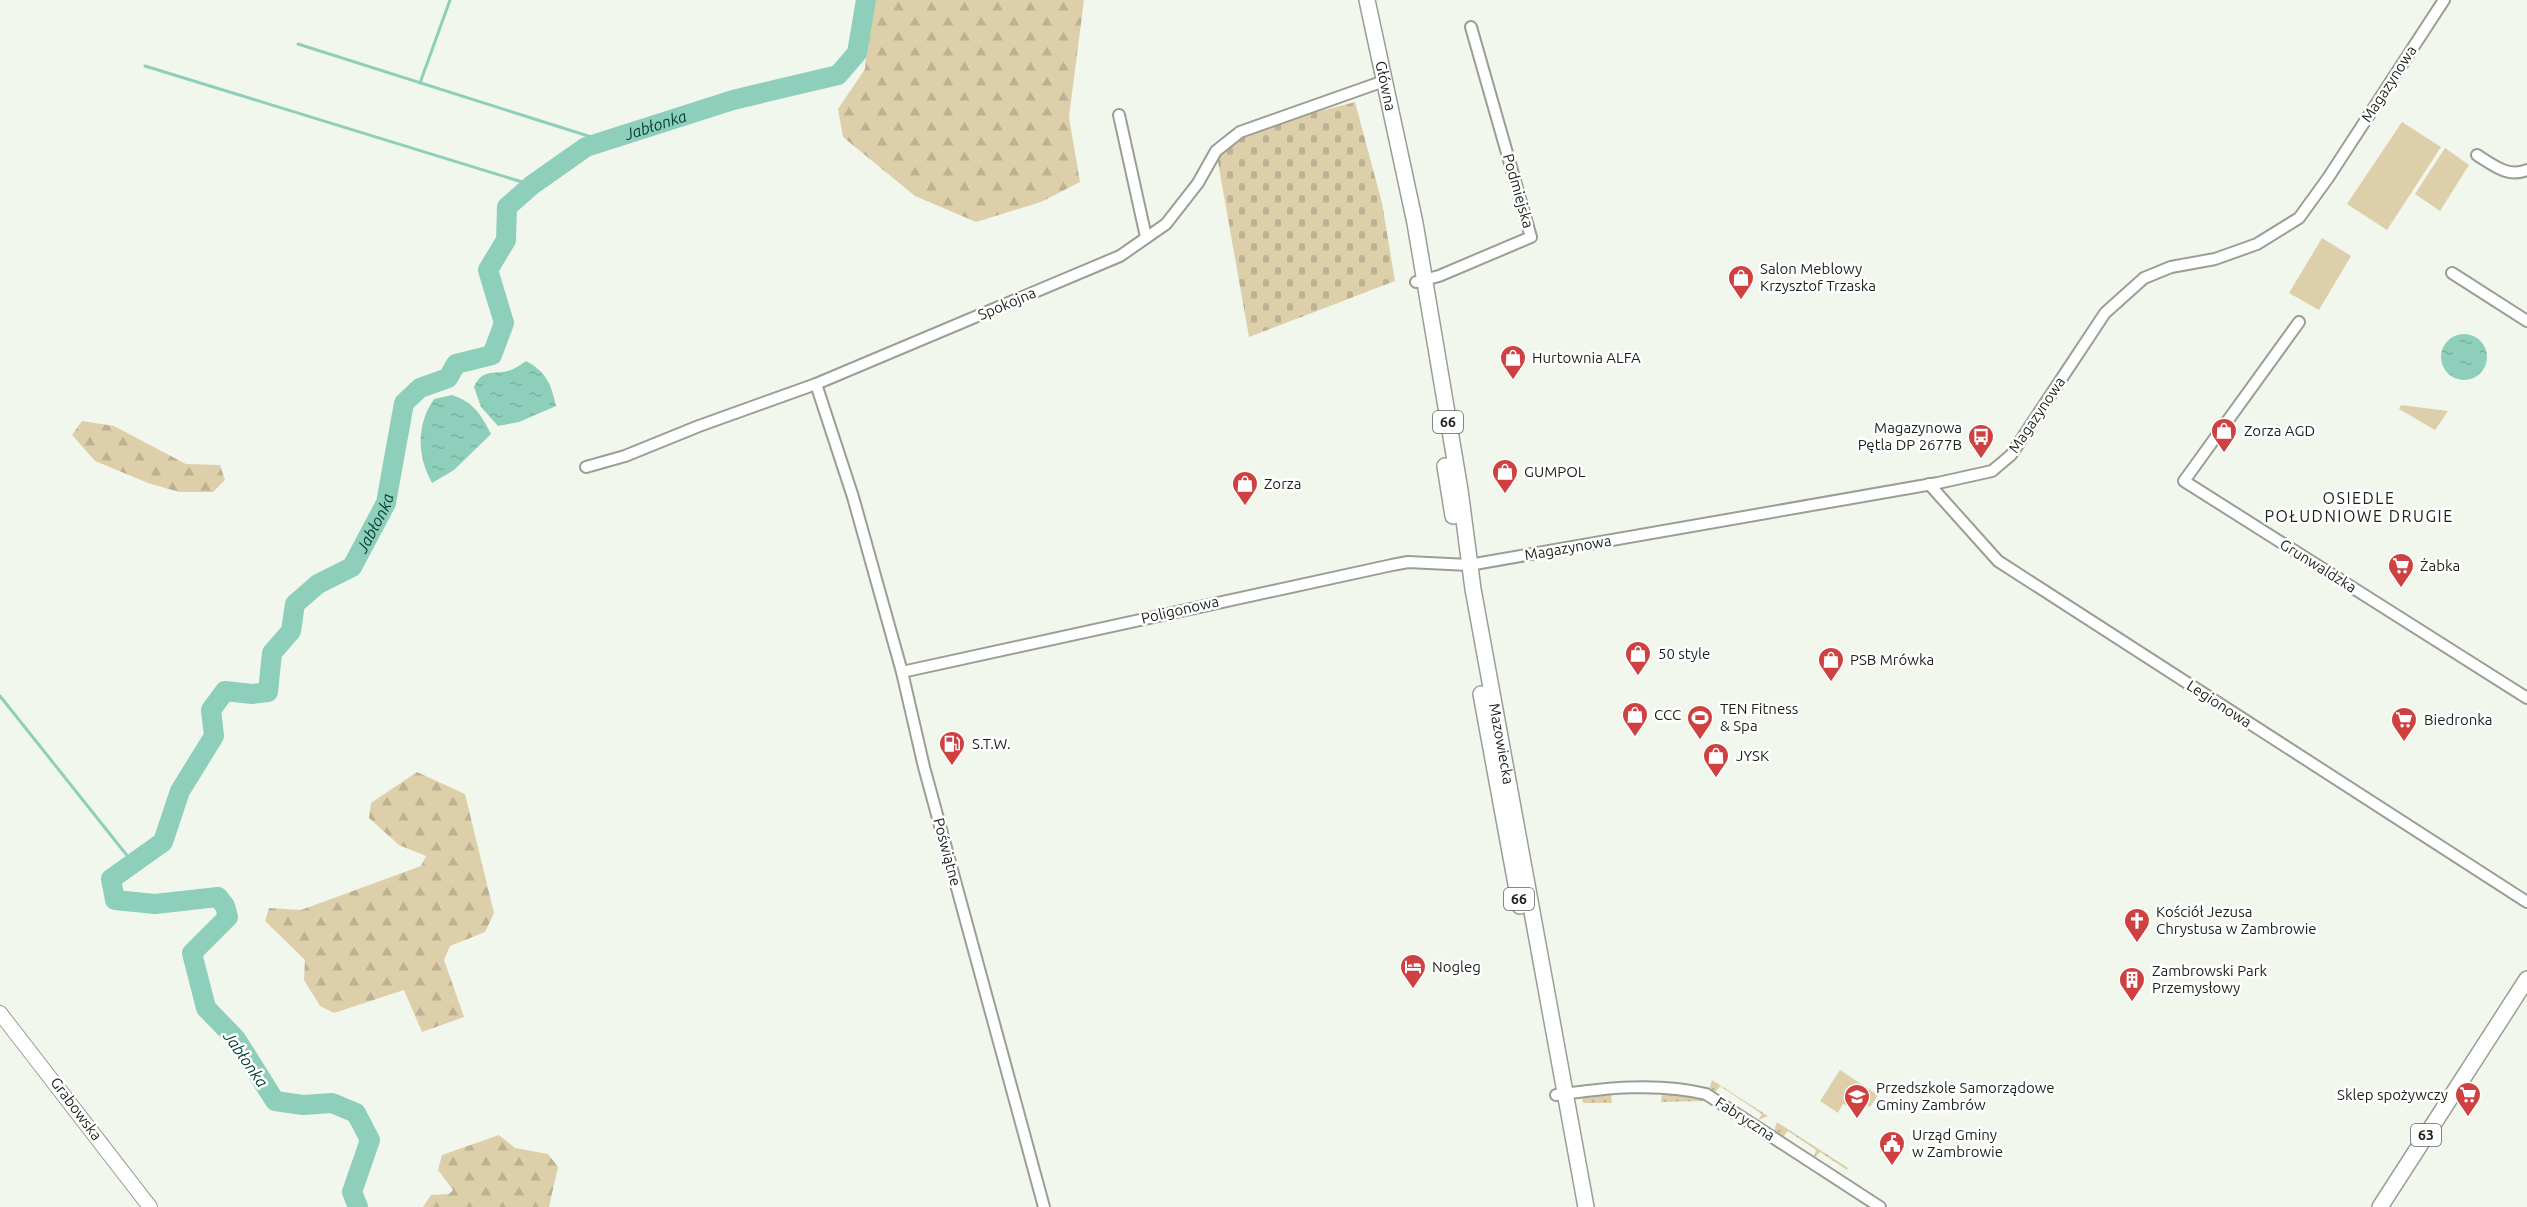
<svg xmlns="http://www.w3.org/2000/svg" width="2527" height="1207" viewBox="0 0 2527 1207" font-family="Ubuntu,sans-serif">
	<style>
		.grass { fill: url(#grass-dots) }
		.forest { fill: url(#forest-firs) }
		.cemetery { fill: url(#cemetery-stones) }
		.park { fill: #decfab }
		.water { fill: url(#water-ripples) }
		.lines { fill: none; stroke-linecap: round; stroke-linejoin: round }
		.stream { stroke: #8ecfbb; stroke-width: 3 }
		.river { stroke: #8ecfbb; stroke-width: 20 }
		.street-casing { stroke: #9a9f95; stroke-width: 14 }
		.secondary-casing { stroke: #9a9f95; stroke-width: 16 }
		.primary-casing { stroke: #9a9f95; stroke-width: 18 }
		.street { stroke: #fff; stroke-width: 10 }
		.secondary { stroke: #fff; stroke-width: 14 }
		.primary { stroke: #fff; stroke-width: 15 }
		.labels { text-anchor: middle; stroke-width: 5; stroke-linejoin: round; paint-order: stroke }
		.shield { fill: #fff; stroke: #626360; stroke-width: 1.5 }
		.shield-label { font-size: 14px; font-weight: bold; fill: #1e201c }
		.street-label { font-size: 15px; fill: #1e201c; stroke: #fff }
		.poi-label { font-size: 15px; fill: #1e201c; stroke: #fff; text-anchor: start }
		.water-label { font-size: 16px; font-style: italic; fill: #054134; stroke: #fff }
		.neighbourhood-label { font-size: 16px; letter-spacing: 1.5px; fill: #1e201c; stroke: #fff }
	</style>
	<defs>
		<pattern id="grass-dots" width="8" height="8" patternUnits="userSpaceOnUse" patternTransform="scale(1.5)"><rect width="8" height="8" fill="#decfab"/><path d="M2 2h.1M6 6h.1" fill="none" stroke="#beb193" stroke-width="1.8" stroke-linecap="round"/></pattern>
		<pattern id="forest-firs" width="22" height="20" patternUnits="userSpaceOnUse" patternTransform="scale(1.5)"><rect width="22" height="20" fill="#decfab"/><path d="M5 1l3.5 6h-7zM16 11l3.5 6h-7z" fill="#beb193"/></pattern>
		<pattern id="cemetery-stones" width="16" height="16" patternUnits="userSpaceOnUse" patternTransform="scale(1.5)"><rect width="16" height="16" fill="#decfab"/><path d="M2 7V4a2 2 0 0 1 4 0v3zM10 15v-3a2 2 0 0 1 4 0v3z" fill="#beb193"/></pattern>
		<pattern id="water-ripples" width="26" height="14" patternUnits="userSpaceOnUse" patternTransform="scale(1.5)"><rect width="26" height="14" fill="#8ecfbb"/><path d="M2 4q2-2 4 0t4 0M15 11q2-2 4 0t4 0" fill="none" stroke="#7ab1a0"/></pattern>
	</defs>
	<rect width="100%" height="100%" fill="#f1f7ec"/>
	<!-- grass -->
	<g class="grass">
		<path d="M1712,1080L1768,1116L1758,1120L1762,1114L1720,1086L1715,1093L1709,1090Z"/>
		<path d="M1674,1094L1707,1101L1661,1102L1662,1094Z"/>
		<path d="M1611,1095L1612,1103H1583L1582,1098Z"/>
		<path d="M1777,1122L1848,1168L1847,1170L1820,1152L1814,1158L1816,1150L1788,1131L1783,1137L1774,1131Z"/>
	</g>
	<!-- forest -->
	<g class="forest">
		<path d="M871,0H1084L1069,117L1080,182L1041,202L976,222L915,196L843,137L838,109L865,69Z"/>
		<path d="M82,421L114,426L186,464L220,465L225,480L213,492H179L148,483L95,461L72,435Z"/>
		<path d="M417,772L465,794L494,913L485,932L450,946L444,960L464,1017L422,1032L404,990L334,1013L320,1006L304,980L305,960L265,921L269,908L301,910L421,866L426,856L399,845L369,818L371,803Z"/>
		<path d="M499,1135L515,1148L548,1154L558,1167L549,1207H423L431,1195L449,1194L453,1190L438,1170L442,1155Z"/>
	</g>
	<!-- cemetery -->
	<path class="cemetery" d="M1355,102L1382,203L1395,281L1249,337L1216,151L1240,132Z"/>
	<!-- park -->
	<g class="park">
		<path d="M2402,122L2441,147L2387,230L2347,204Z"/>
		<path d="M2445,148L2469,165L2440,211L2415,194Z"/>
		<path d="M2322,238L2351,256L2319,310L2289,293Z"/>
		<path d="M2401,405L2448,411L2435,430L2399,409Z"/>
		<path d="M1840,1070L1878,1095L1870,1107L1853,1097L1848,1106L1843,1104L1838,1113L1820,1101Z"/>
	</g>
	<!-- water -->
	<g class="water">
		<circle cx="2464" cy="357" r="23"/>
		<path d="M526,361C546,371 552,386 556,406L519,422L498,426L481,407L474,387C481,372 488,373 503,372C512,371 519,366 526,361Z"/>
		<path d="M452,395C474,402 481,415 491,434L454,470L432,483C417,456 416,425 434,399Z"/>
	</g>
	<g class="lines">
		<!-- stream -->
		<g class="stream">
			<path d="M298,44L604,141"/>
			<path d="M145,66L532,185"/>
			<path d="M420,83L450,0"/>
			<path d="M0,696L133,863"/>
		</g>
		<!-- river -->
		<path class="river" id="s1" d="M358,1207L352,1192L370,1140L356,1113L332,1103L303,1105L275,1101L236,1039L206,1008L192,953L228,917L225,906L218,897L155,904L115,900L111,879L163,842L180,791L214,736L211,710L225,691L252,694L268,692L272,653L291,631L295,604L318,584L352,567L386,503L404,403L420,388L448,378L456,364L492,355L504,323L488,270L506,240L507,207L532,185L586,147L733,100L838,75L857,53L866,0"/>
		<defs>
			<g id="street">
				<path d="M1119,115L1146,237"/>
				<path d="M2477,155C2493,165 2508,178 2527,170"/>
				<path d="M2452,273L2527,321"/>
				<path d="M1416,282L1439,276L1531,237L1471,27"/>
				<path d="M2299,322L2184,481L2527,698"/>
				<path d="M816,384L853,497L902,672L924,767L1044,1207"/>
				<path d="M586,467L625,456L699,426L816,384L1120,256L1166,224L1198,183L1216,151L1240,132L1384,81"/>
				<path d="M1929,484L1998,561L2527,902"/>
				<path d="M902,672L1392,565L1408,562L1469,565L1938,483L1992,471L2011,455L2105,313L2144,278L2171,267L2215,259L2257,244L2299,218L2328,178L2444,0"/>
				<path d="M1556,1095C1604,1088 1658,1082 1706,1094L1880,1207"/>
			</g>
			<path id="secondary" d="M0,1013L150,1207"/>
			<g id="primary">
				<path id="s2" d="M1367,0L1415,223L1460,490L1473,589L1586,1207"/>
				<path d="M1445,466L1453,516"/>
				<path d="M1481,694L1520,906"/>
				<path d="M2380,1207L2527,979"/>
			</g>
		</defs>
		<!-- street casing -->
		<use href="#street" class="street-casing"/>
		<!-- secondary casing -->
		<use href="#secondary" class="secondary-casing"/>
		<!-- primary casing -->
		<use href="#primary" class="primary-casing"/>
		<!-- street -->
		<use href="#street" class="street"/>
		<!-- secondary -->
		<use href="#secondary" class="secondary"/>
		<!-- primary -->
		<use href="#primary" class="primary"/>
	</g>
	<!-- icons -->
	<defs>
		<symbol id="shop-pin" viewBox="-11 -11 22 30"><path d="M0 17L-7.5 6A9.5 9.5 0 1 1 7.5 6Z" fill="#cf4041" stroke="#fff"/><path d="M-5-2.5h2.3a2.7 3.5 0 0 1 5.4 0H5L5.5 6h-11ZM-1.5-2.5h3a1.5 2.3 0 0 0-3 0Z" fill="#fff"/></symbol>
		<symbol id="bus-pin" viewBox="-11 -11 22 30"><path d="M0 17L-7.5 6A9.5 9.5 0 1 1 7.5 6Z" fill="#cf4041" stroke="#fff"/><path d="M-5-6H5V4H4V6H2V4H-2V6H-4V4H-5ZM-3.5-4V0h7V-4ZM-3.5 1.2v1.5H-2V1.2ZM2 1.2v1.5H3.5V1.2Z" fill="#fff"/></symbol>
		<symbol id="supermarket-pin" viewBox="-11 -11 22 30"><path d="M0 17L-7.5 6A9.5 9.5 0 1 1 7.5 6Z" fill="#cf4041" stroke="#fff"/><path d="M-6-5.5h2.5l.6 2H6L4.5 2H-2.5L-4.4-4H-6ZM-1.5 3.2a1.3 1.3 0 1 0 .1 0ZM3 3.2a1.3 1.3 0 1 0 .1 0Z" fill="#fff"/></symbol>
		<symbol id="stadium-pin" viewBox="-11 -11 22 30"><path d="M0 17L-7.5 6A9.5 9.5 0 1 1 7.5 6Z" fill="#cf4041" stroke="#fff"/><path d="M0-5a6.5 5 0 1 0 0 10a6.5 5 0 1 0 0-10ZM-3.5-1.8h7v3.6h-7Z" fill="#fff"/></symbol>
		<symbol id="fuel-pin" viewBox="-11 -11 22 30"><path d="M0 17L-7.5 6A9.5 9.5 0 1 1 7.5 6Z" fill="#cf4041" stroke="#fff"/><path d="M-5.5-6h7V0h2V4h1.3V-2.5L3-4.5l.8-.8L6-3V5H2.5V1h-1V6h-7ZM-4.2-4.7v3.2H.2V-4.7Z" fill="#fff"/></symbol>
		<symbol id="church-pin" viewBox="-11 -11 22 30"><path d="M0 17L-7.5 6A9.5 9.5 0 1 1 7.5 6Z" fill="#cf4041" stroke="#fff"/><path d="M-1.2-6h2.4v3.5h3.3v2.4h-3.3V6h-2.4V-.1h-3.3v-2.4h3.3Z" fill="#fff"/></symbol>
		<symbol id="hotel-pin" viewBox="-11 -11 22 30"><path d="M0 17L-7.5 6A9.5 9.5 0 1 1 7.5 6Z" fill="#cf4041" stroke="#fff"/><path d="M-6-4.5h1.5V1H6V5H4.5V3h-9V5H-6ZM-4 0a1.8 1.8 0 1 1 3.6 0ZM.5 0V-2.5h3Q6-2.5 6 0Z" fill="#fff"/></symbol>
		<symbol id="building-pin" viewBox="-11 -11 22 30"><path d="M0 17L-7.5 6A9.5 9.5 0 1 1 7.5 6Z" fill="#cf4041" stroke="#fff"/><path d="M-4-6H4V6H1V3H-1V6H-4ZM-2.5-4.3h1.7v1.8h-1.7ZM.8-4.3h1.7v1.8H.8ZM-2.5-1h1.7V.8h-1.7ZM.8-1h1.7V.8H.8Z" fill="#fff"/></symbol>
		<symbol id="school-pin" viewBox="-11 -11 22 30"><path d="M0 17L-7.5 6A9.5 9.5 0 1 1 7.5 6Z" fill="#cf4041" stroke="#fff"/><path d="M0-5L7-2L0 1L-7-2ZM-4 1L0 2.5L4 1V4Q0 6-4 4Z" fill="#fff"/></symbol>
		<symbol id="civic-pin" viewBox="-11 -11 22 30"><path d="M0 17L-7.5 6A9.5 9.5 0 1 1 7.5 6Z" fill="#cf4041" stroke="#fff"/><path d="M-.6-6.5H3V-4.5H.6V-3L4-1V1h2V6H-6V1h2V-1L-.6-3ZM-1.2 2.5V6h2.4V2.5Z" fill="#fff"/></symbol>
	</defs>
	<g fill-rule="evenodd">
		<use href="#shop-pin" x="1726" y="263" width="30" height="40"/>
		<use href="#shop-pin" x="1498" y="343" width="30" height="40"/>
		<use href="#shop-pin" x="2209" y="416" width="30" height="40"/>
		<use href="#bus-pin" x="1966" y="422" width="30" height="40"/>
		<use href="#shop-pin" x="1490" y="457" width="30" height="40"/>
		<use href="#shop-pin" x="1230" y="469" width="30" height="40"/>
		<use href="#supermarket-pin" x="2386" y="551" width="30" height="40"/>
		<use href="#shop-pin" x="1623" y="639" width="30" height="40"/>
		<use href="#shop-pin" x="1816" y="645" width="30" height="40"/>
		<use href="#shop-pin" x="1620" y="700" width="30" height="40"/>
		<use href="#stadium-pin" x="1685" y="703" width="30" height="40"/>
		<use href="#supermarket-pin" x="2389" y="705" width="30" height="40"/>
		<use href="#fuel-pin" x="937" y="729" width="30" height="40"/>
		<use href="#shop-pin" x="1701" y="741" width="30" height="40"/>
		<use href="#church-pin" x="2122" y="906" width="30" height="40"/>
		<use href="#hotel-pin" x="1398" y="952" width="30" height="40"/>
		<use href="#building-pin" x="2117" y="965" width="30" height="40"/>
		<use href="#supermarket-pin" x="2453" y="1080" width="30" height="40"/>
		<use href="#school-pin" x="1842" y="1082" width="30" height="40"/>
		<use href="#civic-pin" x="1877" y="1129" width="30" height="40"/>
	</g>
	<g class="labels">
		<!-- shield labels -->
		<g class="shield">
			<rect x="1433" y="411" width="30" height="22" rx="4.5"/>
			<rect x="1504" y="888" width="30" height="22" rx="4.5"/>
			<rect x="2411" y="1124" width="30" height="22" rx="4.5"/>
		</g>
		<g class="shield-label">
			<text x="1448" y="427">66</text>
			<text x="1519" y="904">66</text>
			<text x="2426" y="1140">63</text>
		</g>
		<!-- street labels -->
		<g class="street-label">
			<text transform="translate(2389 84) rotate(-57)" y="5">Magazynowa</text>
			<text dy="5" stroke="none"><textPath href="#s2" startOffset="88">Główna</textPath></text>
			<text transform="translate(1518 191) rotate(74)" y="5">Podmiejska</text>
			<text transform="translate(1007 304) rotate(-23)" y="5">Spokojna</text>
			<text transform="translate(2037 415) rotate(-56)" y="5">Magazynowa</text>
			<text transform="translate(1568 548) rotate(-10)" y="5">Magazynowa</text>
			<text transform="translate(2318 566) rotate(32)" y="5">Grunwaldzka</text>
			<text transform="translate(1180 610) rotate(-13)" y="5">Poligonowa</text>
			<text transform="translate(2219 704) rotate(33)" y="5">Legionowa</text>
			<text dy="5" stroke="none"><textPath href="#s2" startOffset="756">Mazowiecka</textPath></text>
			<text transform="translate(947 852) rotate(75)" y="5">Poświątne</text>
			<text transform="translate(76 1109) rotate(53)" y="5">Grabowska</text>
			<text transform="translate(1745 1119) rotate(33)" y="5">Fabryczna</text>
		</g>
		<!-- poi labels -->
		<g class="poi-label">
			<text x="1760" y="274">Salon Meblowy<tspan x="1760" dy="17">Krzysztof Trzaska</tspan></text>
			<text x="1532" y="363">Hurtownia ALFA</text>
			<text x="1962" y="433" text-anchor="end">Magazynowa<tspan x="1962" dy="17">Pętla DP 2677B</tspan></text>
			<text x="2244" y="436">Zorza AGD</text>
			<text x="1524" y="477">GUMPOL</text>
			<text x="1264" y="489">Zorza</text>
			<text x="2420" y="571">Żabka</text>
			<text x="1658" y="659">50 style</text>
			<text x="1850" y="665">PSB Mrówka</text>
			<text x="1720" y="714">TEN Fitness<tspan x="1720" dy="17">&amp; Spa</tspan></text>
			<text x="1654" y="720">CCC</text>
			<text x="2424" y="725">Biedronka</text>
			<text x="972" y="749">S.T.W.</text>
			<text x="1736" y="761">JYSK</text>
			<text x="2156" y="917">Kościół Jezusa<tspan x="2156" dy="17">Chrystusa w Zambrowie</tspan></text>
			<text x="1432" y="972">Nogleg</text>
			<text x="2152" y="976">Zambrowski Park<tspan x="2152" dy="17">Przemysłowy</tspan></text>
			<text x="1876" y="1093">Przedszkole Samorządowe<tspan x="1876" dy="17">Gminy Zambrów</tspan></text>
			<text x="2448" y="1100" text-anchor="end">Sklep spożywczy</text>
			<text x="1912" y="1140">Urząd Gminy<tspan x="1912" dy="17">w Zambrowie</tspan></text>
		</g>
		<!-- water labels -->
		<g class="water-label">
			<text dy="6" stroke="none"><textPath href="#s1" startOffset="1605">Jabłonka</textPath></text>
			<text dy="6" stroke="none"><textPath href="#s1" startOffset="1046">Jabłonka</textPath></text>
			<text transform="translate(246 1059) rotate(55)" y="6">Jabłonka</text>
		</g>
		<!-- neighbourhood labels -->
		<g class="neighbourhood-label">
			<text x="2359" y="504">OSIEDLE<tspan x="2359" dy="18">POŁUDNIOWE DRUGIE</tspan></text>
		</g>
	</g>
</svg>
